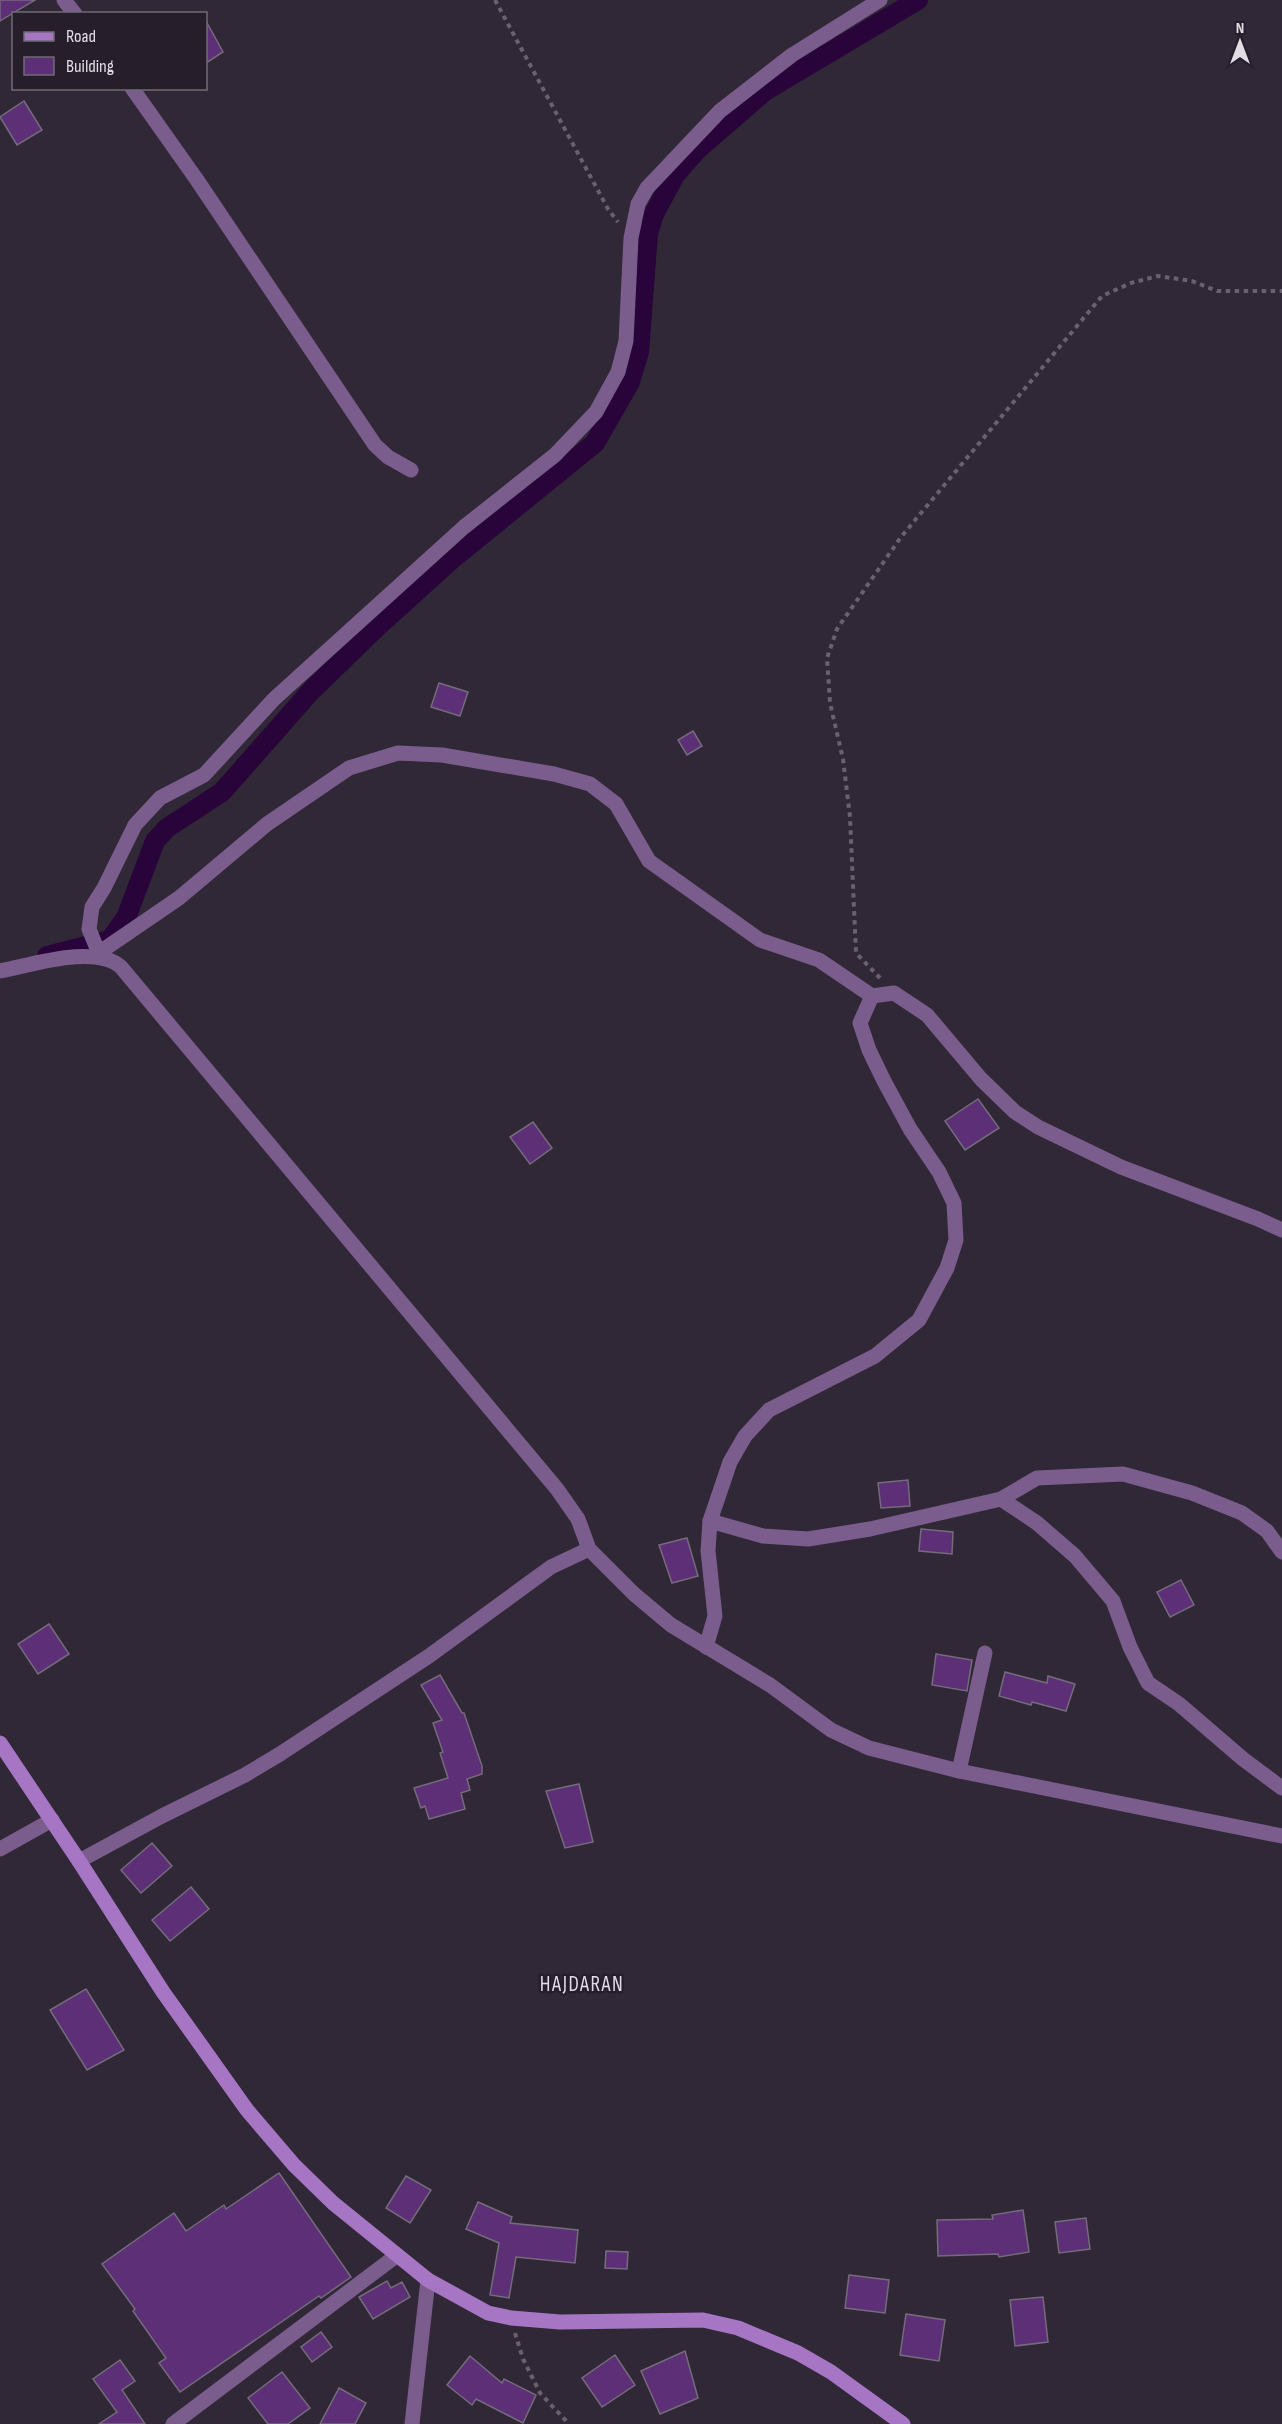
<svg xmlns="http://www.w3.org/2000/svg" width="1282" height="2424" viewBox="0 0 1282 2424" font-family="'Sofia Sans Condensed',sans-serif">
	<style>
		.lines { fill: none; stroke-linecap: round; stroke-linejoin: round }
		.canal { stroke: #28043a; stroke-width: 20 }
		.building { fill: #5c2f76; stroke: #746b7b; stroke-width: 1.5 }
		.path { stroke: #69626e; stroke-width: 4; stroke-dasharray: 4.5 4.5; stroke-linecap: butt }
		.street { stroke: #7a5d8d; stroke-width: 15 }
		.secondary { stroke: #a676c5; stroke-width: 15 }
		.labels { text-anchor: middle; stroke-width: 5; stroke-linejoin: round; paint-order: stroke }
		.quarter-label { font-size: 21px; letter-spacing: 1.5px; fill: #e5daec; stroke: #261f2b }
	</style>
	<rect width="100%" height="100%" fill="#302836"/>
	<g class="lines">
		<!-- canal -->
		<path class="canal" d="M47,956L110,940L126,918L155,841L167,828L222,792L311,691L377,627L451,560L595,443L630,382L639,352L648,233L654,214L675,175L697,150L765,91L918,0"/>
	</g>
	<!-- building -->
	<g class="building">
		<path d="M0,0H35L0,21Z"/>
		<path d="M206,21L223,52L206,63Z"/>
		<path d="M24,101L42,130L17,145L0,117Z"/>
		<path d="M439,683L468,692L460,716L431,707Z"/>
		<path d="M693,731L702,746L687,755L678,740Z"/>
		<path d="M978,1099L999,1128L965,1150L945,1121Z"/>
		<path d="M533,1122L552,1148L530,1164L510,1137Z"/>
		<path d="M908,1480L910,1506L881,1508L878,1483Z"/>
		<path d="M921,1529L953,1532L952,1554L919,1551Z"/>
		<path d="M687,1538L698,1576L672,1583L659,1545Z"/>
		<path d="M1181,1580L1194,1605L1170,1617L1157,1592Z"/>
		<path d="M49,1624L69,1654L38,1674L18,1644Z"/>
		<path d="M936,1654L972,1660L967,1691L932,1685Z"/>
		<path d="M1005,1672L1047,1683L1048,1676L1075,1684L1066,1711L1032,1702L1031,1705L999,1696Z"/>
		<path d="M440,1675L462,1713H464L482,1766V1774L467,1779L470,1790L461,1793L465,1809L429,1819L425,1806L421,1808L414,1788L448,1778L440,1753L443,1752L433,1723L442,1720L421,1685Z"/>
		<path d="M579,1784L593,1842L565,1848L546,1791Z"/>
		<path d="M152,1843L172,1866L141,1893L121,1870Z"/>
		<path d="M191,1887L209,1909L170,1941L152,1920Z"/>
		<path d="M86,1989L124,2050L87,2070L50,2010Z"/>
		<path d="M279,2173L351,2277L321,2298L319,2296L180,2392L159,2363L166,2358L133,2311L135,2309L102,2264L174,2213L186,2231L224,2205L226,2209Z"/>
		<path d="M406,2176L431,2190L410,2223L386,2208Z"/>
		<path d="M478,2202L512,2217L510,2223L578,2230L575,2263L516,2257L509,2298L490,2295L499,2243L466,2229Z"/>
		<path d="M1023,2210L1029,2252L999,2257L998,2254L938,2256L937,2220L993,2219L992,2215Z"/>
		<path d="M1086,2218L1090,2249L1059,2253L1055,2222Z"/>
		<path d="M606,2251L628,2252L627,2269L605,2268Z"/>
		<path d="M849,2275L889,2280L885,2313L845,2308Z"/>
		<path d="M387,2281L391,2288L402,2282L410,2297L373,2319L359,2297Z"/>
		<path d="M1043,2297L1048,2342L1015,2346L1010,2300Z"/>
		<path d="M906,2314L945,2320L939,2361L900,2355Z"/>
		<path d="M321,2332L332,2347L312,2362L301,2347Z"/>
		<path d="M685,2351L698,2398L660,2414L641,2371Z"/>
		<path d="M615,2355L635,2385L602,2407L582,2378Z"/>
		<path d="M470,2356L502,2383L504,2379L536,2395L523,2423L476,2399L472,2405L447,2385Z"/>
		<path d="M120,2360L135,2381L122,2390L145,2424H99L117,2412L93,2379Z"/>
		<path d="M282,2372L310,2408L288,2424H268L248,2398Z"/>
		<path d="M339,2388L366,2403L355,2424H320Z"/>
	</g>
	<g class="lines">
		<!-- path -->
		<g class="path">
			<path d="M495,0L608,209L618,222"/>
			<path d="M880,978L856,953L850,817L843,759L830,703L827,658L837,629L901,537L1102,296L1131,283L1158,276L1192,281L1217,291H1282"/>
			<path d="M515,2333L523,2359L540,2393L569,2424"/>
		</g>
		<!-- street -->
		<g class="street">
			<path d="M64,0L75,14"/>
			<path d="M132,88L197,180L375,445L388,457L411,470"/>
			<path d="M100,952L179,898L267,824L349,768L398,753L442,755L554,774L590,784L616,804L649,861L760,940L819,960L872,996"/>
			<path d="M100,956L89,929L92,907L104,888L135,825L160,798L204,775L274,699L464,527L555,455L596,412L618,372L626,341L631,238L638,204L647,188L720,111L792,55L880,0"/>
			<path d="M0,971C32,965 95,944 121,967L557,1489L578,1519L589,1549L634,1594L671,1625L770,1685L831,1730L869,1748L959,1771L1282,1836"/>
			<path d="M1001,1499L1037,1478L1123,1474L1192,1493L1242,1513L1267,1531L1282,1552"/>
			<path d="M710,1521L763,1536L808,1539L870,1529L1001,1499L1037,1523L1075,1556L1113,1601L1130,1647L1148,1683L1179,1704L1243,1759L1282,1788"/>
			<path d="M706,1647L715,1616L708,1551L710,1521L730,1462L745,1436L769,1410L875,1356L919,1320L947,1268L956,1240L954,1203L939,1172L910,1129L884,1081L869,1050L860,1023L872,996L894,993L927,1015L981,1079L1015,1112L1038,1127L1121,1167L1258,1219L1282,1230"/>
			<path d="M959,1771L985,1653"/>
			<path d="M0,1849L52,1820"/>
			<path d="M79,1861L162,1816L245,1775L280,1754L429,1656L551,1567L589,1549"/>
			<path d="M173,2424L396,2256"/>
			<path d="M412,2424L428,2280"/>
		</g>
		<!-- secondary -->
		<path class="secondary" d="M0,1743L79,1861L163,1992L247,2110L294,2165L333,2203L428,2280L488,2313L511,2318L560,2322L703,2320L738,2328L798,2353L831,2372L903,2424"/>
	</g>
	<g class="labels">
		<!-- quarter labels -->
		<g class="quarter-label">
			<text x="582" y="1991">HAJDARAN</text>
		</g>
	</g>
	<!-- legend -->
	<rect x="12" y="12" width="195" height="78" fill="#261f2b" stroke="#716b75" stroke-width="1.5"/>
	<rect x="24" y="32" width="30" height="9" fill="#a676c5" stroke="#716b75" stroke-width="1.5"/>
	<text x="66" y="42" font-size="18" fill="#e1dce5">Road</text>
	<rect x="24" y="57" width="30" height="18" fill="#5c2f76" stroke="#716b75" stroke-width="1.5"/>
	<text x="66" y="72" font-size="18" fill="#e1dce5">Building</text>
	<!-- north arrow -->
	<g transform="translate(1240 42)" stroke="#261f2b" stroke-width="4.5" paint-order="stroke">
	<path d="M0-4.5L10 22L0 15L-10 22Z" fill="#e1dce5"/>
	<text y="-9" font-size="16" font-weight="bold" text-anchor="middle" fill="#e1dce5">N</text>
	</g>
</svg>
